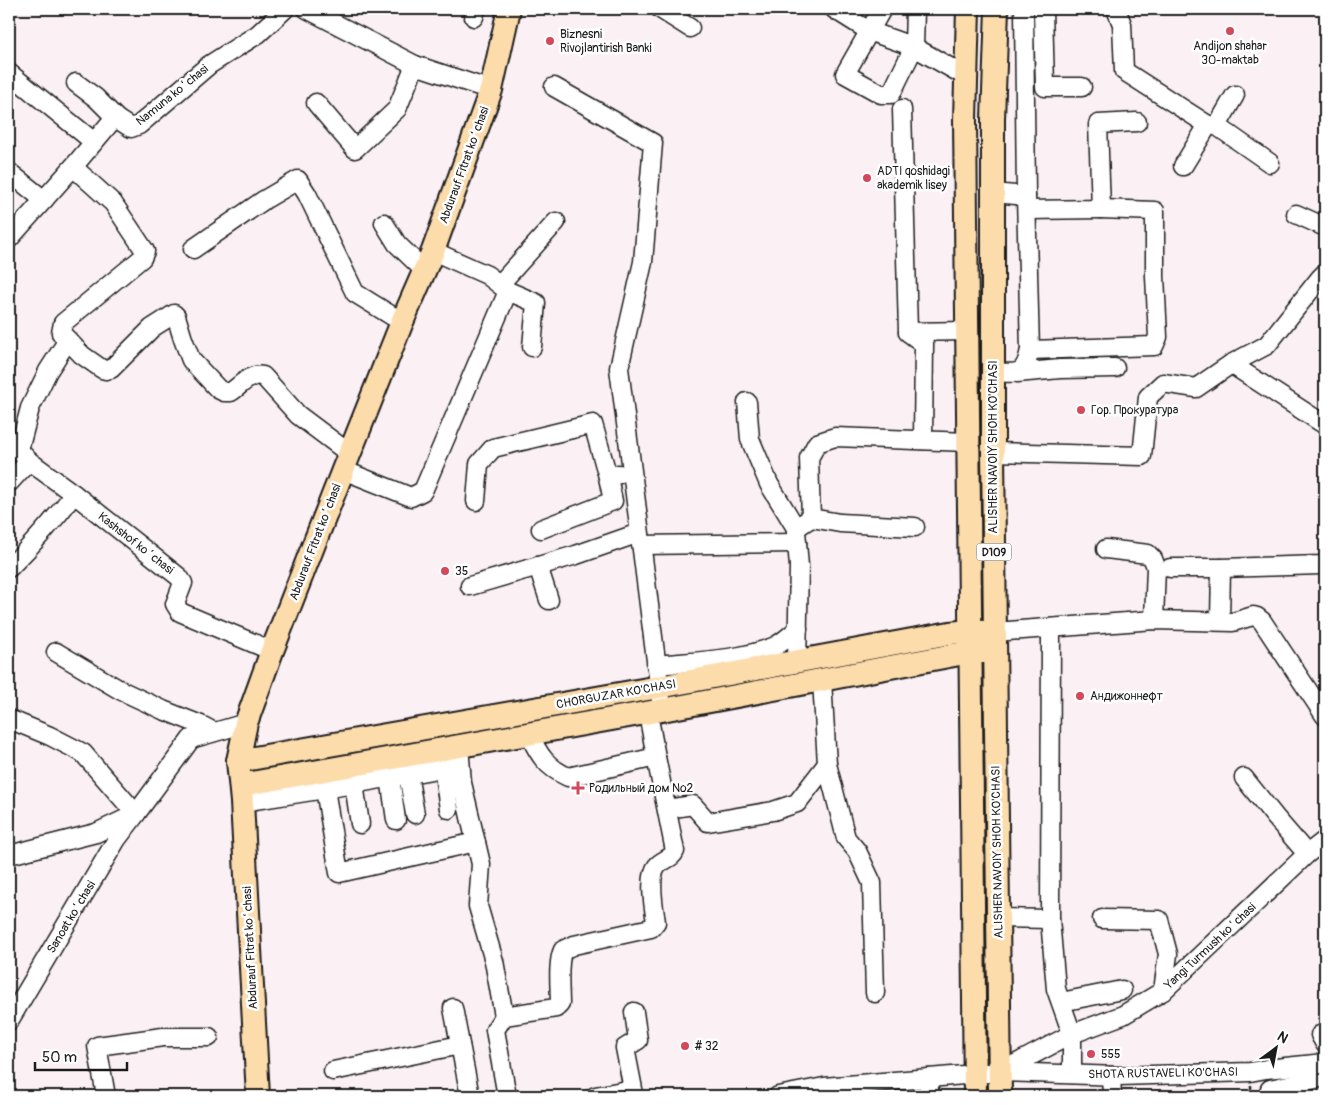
<svg xmlns="http://www.w3.org/2000/svg" width="1334" height="1105" viewBox="0 0 1334 1105" font-family="Pangolin,sans-serif">
	<style>
		.lines { fill: none; stroke-linecap: round; stroke-linejoin: round }
		.minor-casing { stroke: #1c1c1c; stroke-width: 21 }
		.major-casing { stroke: #1c1c1c; stroke-width: 26 }
		.path { stroke: #1c1c1c; stroke-width: 2.5; stroke-dasharray: 4 4; stroke-linecap: butt }
		.minor { stroke: #fff; stroke-width: 18 }
		.major { stroke: #fddcac; stroke-width: 22 }
		.poi-dot { fill: #d1495b; stroke: #fff; stroke-width: 2 }
		.labels { text-anchor: middle; stroke-width: 5; stroke-linejoin: round; paint-order: stroke }
		.shield { fill: #fff; stroke: #606060; stroke-width: 1 }
		.shield-label { font-size: 11px; font-weight: bold; fill: #1c1c1c }
		.poi-label { font-size: 12px; fill: #1c1c1c; stroke: #fff; text-anchor: start }
		.street-label { font-size: 12px; fill: #1c1c1c; stroke: #fff }
	</style>
	<rect width="100%" height="100%" fill="#fbf0f4"/>
	<filter id="ink" filterUnits="userSpaceOnUse"><feTurbulence type="fractalNoise" baseFrequency=".02" numOctaves="2"/><feDisplacementMap in="SourceGraphic" scale="10" xChannelSelector="R" yChannelSelector="G"/><feConvolveMatrix kernelMatrix="1 2 1 2 8 2 1 2 1" color-interpolation-filters="sRGB"/></filter>
	<g filter="url(#ink)">
		<g class="lines">
			<defs>
				<g id="minor">
					<path d="M307,9L415,65L491,90"/>
					<path d="M660,9L690,28"/>
					<path d="M834,9L869,31L914,47L967,77"/>
					<path d="M882,9L845,74L881,94H891L914,47L915,9"/>
					<path d="M1043,9L1045,87H1082"/>
					<path d="M1116,9L1122,24L1124,71L1208,125L1183,166"/>
					<path d="M474,17L476,9"/>
					<path d="M9,73L94,142"/>
					<path d="M76,83L96,98L117,119"/>
					<path d="M554,87L653,143L643,262L619,368L661,700"/>
					<path d="M316,103L355,149L397,109L415,65"/>
					<path d="M902,109L908,332L924,344L923,440"/>
					<path d="M1208,125L1217,126L1270,163"/>
					<path d="M1217,126L1235,95"/>
					<path d="M73,167L113,203L145,251L142,258L63,323L61,333L82,355L102,369L106,370L111,369L152,328L174,314L176,316L183,339L191,360L218,389L224,392H231C241,385 250,373 263,376L298,415L350,454"/>
					<path d="M9,172L44,200"/>
					<path d="M993,193L1026,196"/>
					<path d="M1027,210L1101,209L1098,124L1137,122"/>
					<path d="M1296,214L1325,227"/>
					<path d="M384,223L397,244L425,271"/>
					<path d="M9,239L73,167L111,122L117,119L131,128L139,125L209,65L258,34L285,9"/>
					<path d="M193,249L264,200L298,180L307,194L355,293L402,322"/>
					<path d="M500,284L556,222"/>
					<path d="M508,291L536,303L532,347"/>
					<path d="M908,332L967,331"/>
					<path d="M1030,350L1154,346L1158,337L1155,276V211L1101,209"/>
					<path d="M1231,364L1325,425"/>
					<path d="M993,372C1018,373 1024,377 1030,350L1026,196L1024,9"/>
					<path d="M1017,373L1060,369L1115,368"/>
					<path d="M747,402L750,439L769,484L796,528L811,518"/>
					<path d="M9,440L29,461L74,494L179,577L183,583L175,604L180,612L272,651"/>
					<path d="M19,450L30,408L48,371L68,340"/>
					<path d="M993,452L1142,456L1148,397L1163,383L1196,388L1231,364L1267,345L1320,278L1325,273"/>
					<path d="M343,470L411,497L423,491L508,291L487,275L433,251"/>
					<path d="M9,483L29,461"/>
					<path d="M476,501L479,464L493,448L593,424L608,477"/>
					<path d="M915,527L840,523L811,518L809,458L817,443L835,437L968,442"/>
					<path d="M541,529L613,501L608,477L619,474"/>
					<path d="M796,531L799,566L797,661"/>
					<path d="M641,545L797,543"/>
					<path d="M1106,549L1148,554L1153,559L1156,567L1154,620"/>
					<path d="M538,566L549,600"/>
					<path d="M9,568C33,544 53,522 74,494"/>
					<path d="M1170,568H1221L1321,565L1325,563"/>
					<path d="M470,586L576,555L639,533"/>
					<path d="M1220,621L1221,568"/>
					<path d="M1051,628L1050,919L1056,989L1072,1034V1074"/>
					<path d="M995,632L1154,620L1233,622L1253,616L1257,617L1262,621L1325,716"/>
					<path d="M56,652L120,690L163,710L201,725L214,732"/>
					<path d="M656,665C695,661 736,661 773,647C783,643 790,635 798,629"/>
					<path d="M822,680L827,764L846,838L857,851L872,883L875,993"/>
					<path d="M9,719L50,736L83,753L136,814L117,839L9,1021"/>
					<path d="M529,734C539,755 546,767 568,777L656,757L648,713"/>
					<path d="M459,746L462,783L481,864L478,906L494,961L504,1016"/>
					<path d="M443,767L449,809"/>
					<path d="M408,774L415,814"/>
					<path d="M390,777L396,820"/>
					<path d="M1244,778L1276,818L1307,854"/>
					<path d="M354,784L360,824"/>
					<path d="M325,789L339,873L476,842"/>
					<path d="M242,802L325,789L460,765"/>
					<path d="M667,809L693,805L708,822L773,811L797,803L827,764"/>
					<path d="M9,855L96,833L136,814L191,739L246,723"/>
					<path d="M998,918L1050,919"/>
					<path d="M1102,919L1159,920L1168,954L1163,991"/>
					<path d="M1061,1002L1122,990"/>
					<path d="M453,1008L470,1096"/>
					<path d="M1320,1035L1325,1044"/>
					<path d="M333,1071L460,1045"/>
					<path d="M1002,1071L1072,1034L1123,1015L1163,991L1307,854L1325,840"/>
					<path d="M1111,1076L1112,1096"/>
					<path d="M929,1078V1096"/>
					<path d="M1270,1089L1325,1077"/>
					<path d="M106,1096L97,1046L163,1037H209"/>
					<path d="M507,1096L495,1030L504,1016L556,1008L560,1004C560,990 557,962 563,950L574,945L651,928L656,922C654,909 648,877 657,866C663,859 672,859 675,851L656,757"/>
					<path d="M595,1096L633,1089L625,1048L638,1040L634,1012"/>
					<path d="M778,1096L824,1087L999,1072L1119,1076L1250,1072L1266,1069L1325,1063"/>
				</g>
				<g id="major">
					<path d="M968,9L965,119L975,1096"/>
					<path d="M997,9L993,119V452L1000,1096"/>
					<path d="M238,761L659,687L950,633L970,631L983,632"/>
					<path d="M241,785L662,710L970,652H985"/>
					<path d="M258,1096L242,802L238,761L246,723L272,651L343,470L402,322L433,251L491,90L509,9"/>
				</g>
			</defs>
			<!-- minor casing -->
			<use href="#minor" class="minor-casing"/>
			<!-- major casing -->
			<use href="#major" class="major-casing"/>
			<!-- path -->
			<path class="path" d="M1251,1085V1096"/>
			<!-- minor -->
			<use href="#minor" class="minor"/>
			<!-- major -->
			<use href="#major" class="major"/>
		</g>
	</g>
	<!-- markers -->
	<g class="poi-dot">
		<circle cx="1230" cy="31" r="5"/>
		<circle cx="550" cy="41" r="5"/>
		<circle cx="867" cy="178" r="5"/>
		<circle cx="1081" cy="410" r="5"/>
		<circle cx="445" cy="571" r="5"/>
		<circle cx="1080" cy="696" r="5"/>
		<path d="M575.5 780.5h5v5h5v5h-5v5h-5v-5h-5v-5h5z"/>
		<circle cx="685" cy="1046" r="5"/>
		<circle cx="1091" cy="1054" r="5"/>
	</g>
	<g class="labels">
		<!-- shield labels -->
		<rect class="shield" x="976.5" y="543.5" width="35" height="17" rx="4"/>
		<g class="shield-label">
			<text x="994" y="556">D109</text>
		</g>
		<!-- poi labels -->
		<g class="poi-label">
			<text x="560" y="38">Biznesni<tspan x="560" dy="14">Rivojlantirish Banki</tspan></text>
			<text x="1230" y="50" text-anchor="middle">Andijon shahar<tspan x="1230" dy="14">30-maktab</tspan></text>
			<text x="877" y="175">ADTI qoshidagi<tspan x="877" dy="14">akademik lisey</tspan></text>
			<text x="1091" y="414">Гор. Прокуратура</text>
			<text x="455" y="575">35</text>
			<text x="1090" y="700">Андижоннефт</text>
			<text x="589" y="792">Родильный дом №2</text>
			<text x="695" y="1050"># 32</text>
			<text x="1101" y="1058">555</text>
		</g>
		<!-- street labels -->
		<g class="street-label">
			<text transform="translate(172 95) rotate(-39)" y="4">Namuna koʻchasi</text>
			<text transform="translate(464 165) rotate(-70)" y="4">Abdurauf Fitrat koʻchasi</text>
			<text transform="translate(993 447) rotate(-90)" y="4">ALISHER NAVOIY SHOH KO'CHASI</text>
			<text transform="translate(315 542) rotate(-69)" y="4">Abdurauf Fitrat koʻchasi</text>
			<text transform="translate(136 543) rotate(38)" y="4">Kashshof koʻchasi</text>
			<text transform="translate(616 694) rotate(-10)" y="4">CHORGUZAR KO'CHASI</text>
			<text transform="translate(997 852) rotate(-91)" y="4">ALISHER NAVOIY SHOH KO'CHASI</text>
			<text transform="translate(71 917) rotate(-59)" y="4">Sanoat koʻchasi</text>
			<text transform="translate(1210 946) rotate(-43)" y="4">Yangi Turmush koʻchasi</text>
			<text transform="translate(250 948) rotate(-93)" y="4">Abdurauf Fitrat koʻchasi</text>
			<text transform="translate(1163 1073) rotate(-1)" y="4">SHOTA RUSTAVELI KO'CHASI</text>
		</g>
	</g>
	<!-- margin -->
	<rect width="1334" height="1105" fill="none" stroke="#fff" stroke-width="30"/>
	<rect x="15" y="15" width="1304" height="1075" fill="none" stroke="#1c1c1c" stroke-width="2" filter="url(#ink)"/>
	<!-- north arrow -->
	<g transform="translate(1276 1048) rotate(32)" stroke="#ffffff" stroke-width="4" paint-order="stroke">
	<path d="M0-4L9 19L0 12L-9 19Z" fill="#1c1c1c"/>
	<text y="-8" font-size="14" font-weight="bold" text-anchor="middle" fill="#1c1c1c">N</text>
	</g>
	<!-- scale -->
	<path d="M35 1062v8h92v-8" fill="none" stroke="#1c1c1c" stroke-width="2.5"/>
	<text x="42" y="1062" font-size="15" fill="#1c1c1c" stroke="#ffffff" stroke-width="4" paint-order="stroke">50 m</text>
</svg>
